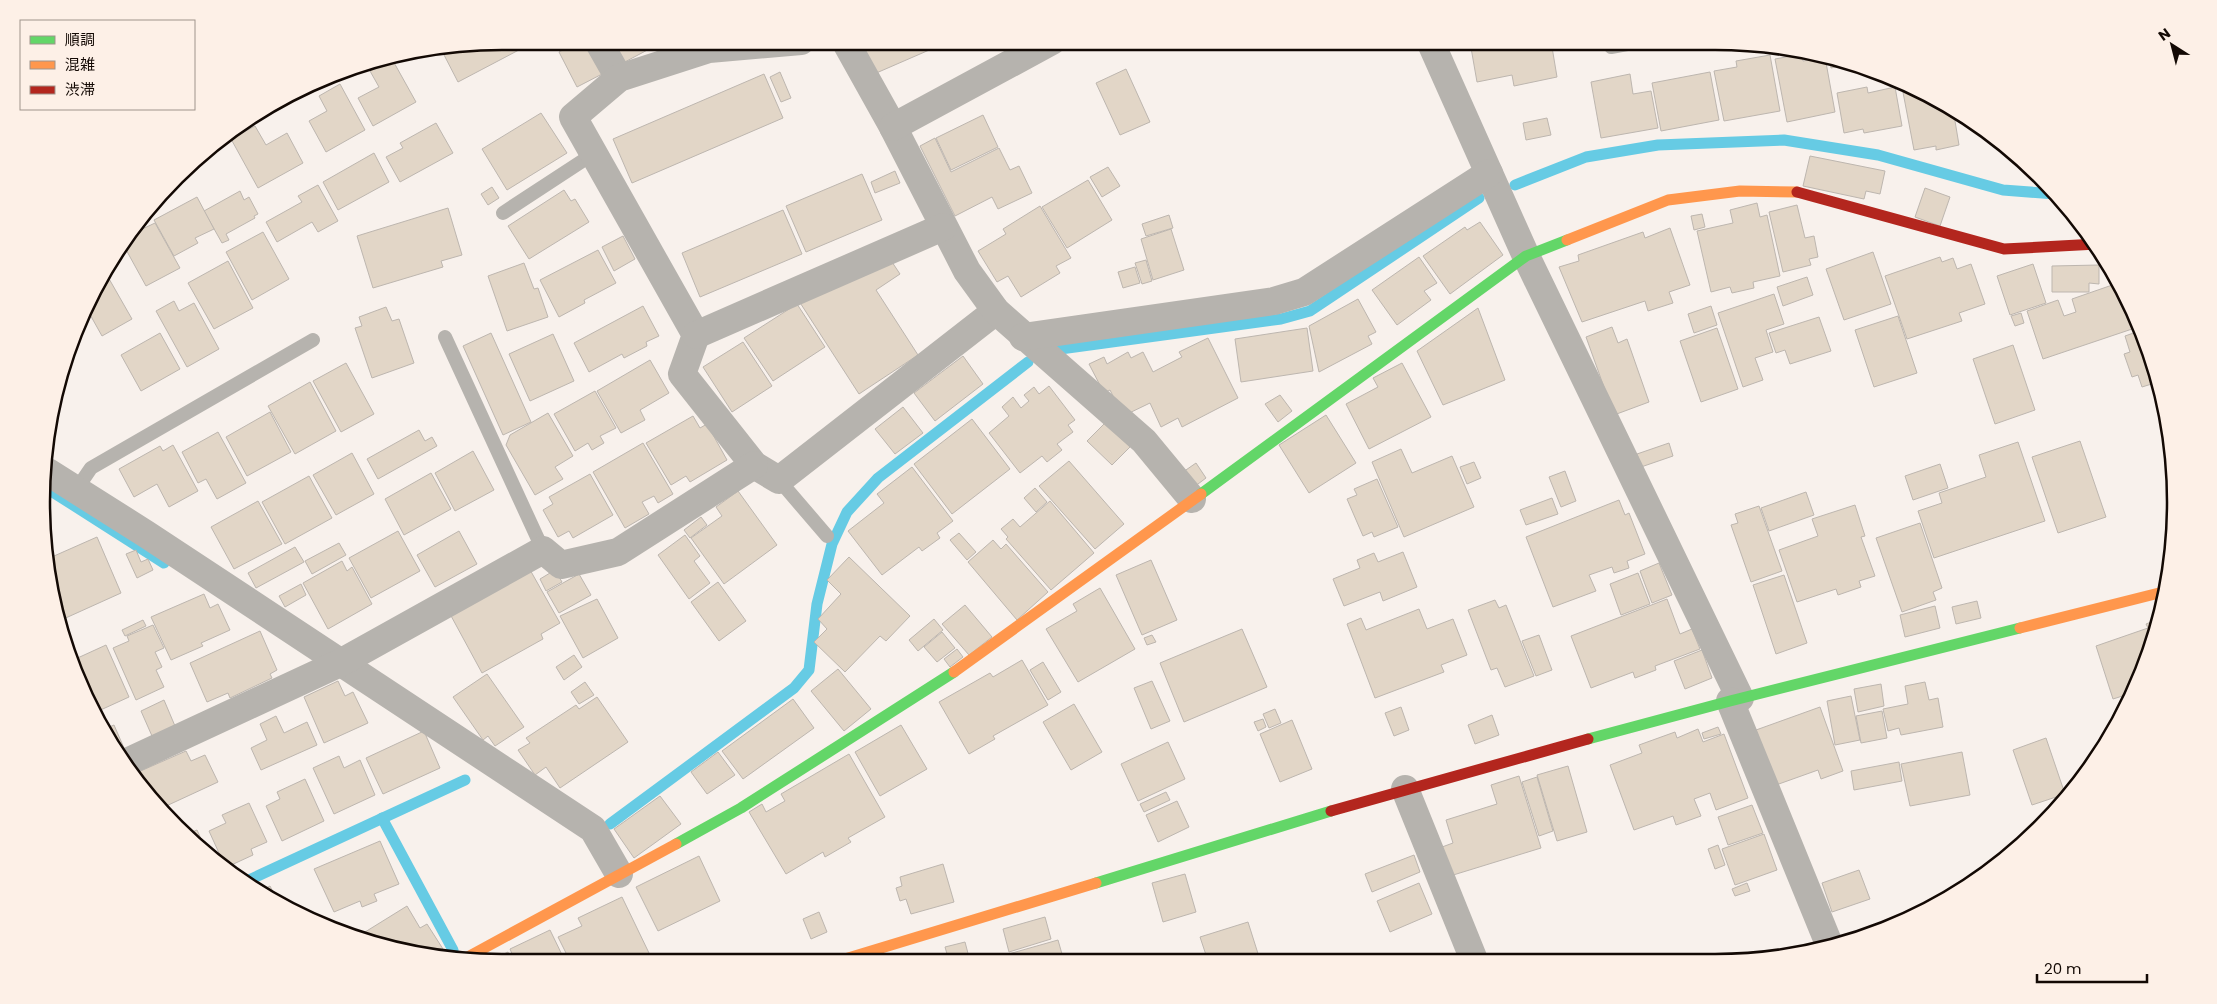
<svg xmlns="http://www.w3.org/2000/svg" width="2217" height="1004" viewBox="0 0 2217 1004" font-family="Poppins,'Noto Sans JP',sans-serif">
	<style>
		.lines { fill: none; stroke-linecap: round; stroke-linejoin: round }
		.stream { stroke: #66cbe4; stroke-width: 11 }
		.building { fill: #e2d6c7; stroke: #bdb6af }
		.lane { stroke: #b6b3ae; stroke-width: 14 }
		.street { stroke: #b6b3ae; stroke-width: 28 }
		.fast { stroke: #63d668; stroke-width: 11 }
		.slow { stroke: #ff974d; stroke-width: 11 }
		.jam { stroke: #b3261e; stroke-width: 11 }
		.rim { fill: none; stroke: #130904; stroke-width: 2.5 }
	</style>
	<rect width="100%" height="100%" fill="#f8f1ec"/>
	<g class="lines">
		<!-- stream -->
		<g class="stream">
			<path d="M1515,185L1586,157L1658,145L1784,140L1878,155L2003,190L2055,194"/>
			<path d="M1053,350L1281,319L1310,311L1479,198"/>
			<path d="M48,489L164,563"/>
			<path d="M382,818L453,950"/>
			<path d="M610,824L794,688L809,670L817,604L832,544L847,512L878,478L1028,362"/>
			<path d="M249,880L465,780"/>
		</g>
	</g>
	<!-- building -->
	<g class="building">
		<path d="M502,41H536L458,82L442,51Z"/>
		<path d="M580,41H590L606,72L577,87L559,52Z"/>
		<path d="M609,41H667L669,44L656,51L653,47L621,64Z"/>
		<path d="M860,41H942L943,44L874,74Z"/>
		<path d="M1003,41H1022L1006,48Z"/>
		<path d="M1551,41L1557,77L1514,86L1512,75L1477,82L1470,42Z"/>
		<path d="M1802,54L1803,61L1825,57L1835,112L1787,122L1775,59Z"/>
		<path d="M1770,55L1780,111L1724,121L1714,71L1737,67L1736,61Z"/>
		<path d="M1829,57L1850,64L1831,68Z"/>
		<path d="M392,59L416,102L373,126L358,98L379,87L370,71Z"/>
		<path d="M1126,69L1150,122L1120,135L1096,83Z"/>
		<path d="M780,72L791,98L781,102L770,77Z"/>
		<path d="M1710,72L1719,120L1661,131L1652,83Z"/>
		<path d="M1876,72L1891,76L1892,77L1878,80Z"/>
		<path d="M764,74L783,118L632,183L613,139Z"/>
		<path d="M1630,74L1633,94L1651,91L1658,128L1601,138L1591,82Z"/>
		<path d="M340,84L365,130L326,152L309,121L327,111L319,96Z"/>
		<path d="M1909,86L1931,97L1932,105L1941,103L1953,109L1959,145L1936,150V146L1914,150L1902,87Z"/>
		<path d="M1867,87L1868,93L1895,87L1902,126L1864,133L1863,129L1844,133L1837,93Z"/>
		<path d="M541,113L567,153L507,190L482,149Z"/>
		<path d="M983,115L998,147L951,170L936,138Z"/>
		<path d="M1547,118L1551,135L1526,140L1523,123Z"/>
		<path d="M436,123L453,153L400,182L386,157L403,148L400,143Z"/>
		<path d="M255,126L266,145L287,133L303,163L258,188L231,139Z"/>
		<path d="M935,138L951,172L999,148L1010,170L1019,166L1032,193L998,209L992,197L955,216L920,146Z"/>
		<path d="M374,153L389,182L338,210L323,182Z"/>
		<path d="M1810,156L1885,171L1880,194L1866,191L1864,199L1803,186Z"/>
		<path d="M1108,167L1120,186L1102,197L1090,177Z"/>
		<path d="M895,171L900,183L875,193L871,182Z"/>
		<path d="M862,174L882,220L806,252L786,206Z"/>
		<path d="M1088,180L1112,220L1067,248L1042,207Z"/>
		<path d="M318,185L338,221L318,232L312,222L277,242L266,222L302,202L298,196Z"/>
		<path d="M492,187L499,198L488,205L481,194Z"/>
		<path d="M1925,188L1950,197L1940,226L1915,217Z"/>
		<path d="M564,190L571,201L575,199L589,222L529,259L508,226Z"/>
		<path d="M240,191L244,200L249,197L258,214L254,216L255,218L226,234L229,240L222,243L204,211Z"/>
		<path d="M197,197L214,229L195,238L198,243L174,256L154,220Z"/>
		<path d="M1757,203L1760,217L1767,215L1780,276L1753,282L1754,288L1732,293L1730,287L1711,292L1697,231L1733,223L1730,210Z"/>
		<path d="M1797,205L1805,238L1814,236L1818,257L1809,259L1811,265L1783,272L1769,212Z"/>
		<path d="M1040,206L1071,258L1056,266L1060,273L1021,297L1008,276L997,282L978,251L1006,234L1003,229Z"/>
		<path d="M448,208L462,255L441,261L443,267L373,288L357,236Z"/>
		<path d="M783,210L802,254L700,297L682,253Z"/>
		<path d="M1702,214L1705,227L1694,230L1691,216Z"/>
		<path d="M1169,215L1173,228L1146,236L1142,224Z"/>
		<path d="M1480,222L1503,255L1450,294L1423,256L1465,227L1467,230Z"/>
		<path d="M155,223L180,268L146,286L124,246L136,232Z"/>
		<path d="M1670,228L1690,285L1669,292L1673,303L1648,311L1645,301L1582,322L1559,267L1579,261L1578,255L1643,232L1645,238Z"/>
		<path d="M1171,229L1184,270L1153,280L1141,239Z"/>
		<path d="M263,232L289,279L252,300L226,252Z"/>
		<path d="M623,236L635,259L614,271L602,247Z"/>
		<path d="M598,250L616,283L584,300L585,303L559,317L540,280Z"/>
		<path d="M1873,252L1891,304L1844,320L1826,269Z"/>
		<path d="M1419,257L1437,283L1424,291L1431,300L1397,325L1372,290Z"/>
		<path d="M1940,257L1942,262L1953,258L1957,269L1971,264L1985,304L1959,313L1962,321L1907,339L1885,276Z"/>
		<path d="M890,259L900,274L876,290L918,355L859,394L797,298Z"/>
		<path d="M1146,260L1152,281L1142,284L1135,263Z"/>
		<path d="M228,261L253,308L214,329L188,283Z"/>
		<path d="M524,263L534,289L538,288L548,317L507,331L488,276Z"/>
		<path d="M2033,264L2046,303L2010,315L1997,276Z"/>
		<path d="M2099,265V284L2089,283V292H2052V266Z"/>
		<path d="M1135,267L1140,283L1123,288L1118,272Z"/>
		<path d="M104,270L132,319L102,336L88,311Z"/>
		<path d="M1807,277L1813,295L1783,306L1777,287Z"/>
		<path d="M2118,283L2141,326L2043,359L2027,311L2058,300L2064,316L2076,312L2072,299Z"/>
		<path d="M1774,294L1784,324L1766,330L1773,352L1755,358L1763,380L1743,387L1718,313Z"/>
		<path d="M1358,299L1376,332L1368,336L1372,344L1319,372L1309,326Z"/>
		<path d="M174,301L179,311L194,303L219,349L187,367L156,311Z"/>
		<path d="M797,304L825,347L773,381L744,338Z"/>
		<path d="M643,306L659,336L646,342L647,346L624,358L622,354L589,372L574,343Z"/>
		<path d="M1711,306L1717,325L1694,333L1688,314Z"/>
		<path d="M386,307L392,321L399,319L414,363L372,378L355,328L362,326L359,317Z"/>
		<path d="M1478,308L1505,380L1443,405L1417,351Z"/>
		<path d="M2021,313L2024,323L2015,326L2011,316Z"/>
		<path d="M1898,316L1917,373L1874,387L1855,330Z"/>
		<path d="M1819,317L1831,351L1790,364L1785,350L1776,353L1769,333Z"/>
		<path d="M1612,327L1618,343L1627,339L1649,402L1614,415L1586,337Z"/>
		<path d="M1307,328L1313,371L1241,382L1235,339Z"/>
		<path d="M1717,328L1738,389L1701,402L1680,341Z"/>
		<path d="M2142,330L2158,382L2142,387L2138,375L2132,377L2124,354L2130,352L2125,336Z"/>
		<path d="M160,333L180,369L141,391L121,355Z"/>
		<path d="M491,333L531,422L503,435L463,346Z"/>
		<path d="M553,334L574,381L530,401L509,354Z"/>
		<path d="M1208,338L1238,398L1182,427L1178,418L1161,427L1150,403L1123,416L1110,390L1104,393L1089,364L1104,357L1107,364L1128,352L1131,358L1143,352L1153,372L1182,357L1179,352Z"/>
		<path d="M743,342L772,386L732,412L703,367Z"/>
		<path d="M2013,345L2035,410L1995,424L1973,359Z"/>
		<path d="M963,356L983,384L935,421L914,393Z"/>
		<path d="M650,360L669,393L640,410L645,420L621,433L597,391Z"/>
		<path d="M346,363L374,414L341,432L313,381Z"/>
		<path d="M1402,363L1431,417L1369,449L1346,404L1378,387L1373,378Z"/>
		<path d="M310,382L336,431L295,454L268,406Z"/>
		<path d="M2159,385L2166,408L2161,410L2154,387Z"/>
		<path d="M1049,386L1075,420L1068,425L1073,432L1057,444L1062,450L1047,462L1042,456L1020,473L989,433L1009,416L1002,407L1013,397L1021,408L1029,401L1024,395L1034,387L1039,394Z"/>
		<path d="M595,391L616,428L600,436L604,443L592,450L588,443L575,451L554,414Z"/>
		<path d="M1280,395L1292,411L1278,422L1265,404Z"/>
		<path d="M903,407L923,433L895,454L875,429Z"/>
		<path d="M270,412L291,452L247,476L226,437Z"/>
		<path d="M548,413L573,456L555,467L563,479L535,495L506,445L510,435Z"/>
		<path d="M1326,415L1356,463L1309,493L1279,445Z"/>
		<path d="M693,416L700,428L707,424L727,460L690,482L686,476L671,485L646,443Z"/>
		<path d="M972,419L1010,469L952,514L914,464Z"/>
		<path d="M1105,423L1130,447L1112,465L1087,441Z"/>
		<path d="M419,430L425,441L432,437L437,446L378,479L367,459Z"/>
		<path d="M218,432L246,483L217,499L206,479L198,483L182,452Z"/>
		<path d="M2080,441L2106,517L2058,533L2032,457Z"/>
		<path d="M2018,442L2045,521L1934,558L1918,511L1942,503L1939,493L1986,477L1979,455Z"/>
		<path d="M643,443L673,494L658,503L654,496L642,502L649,514L625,528L593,472Z"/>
		<path d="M1669,443L1673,456L1641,467L1637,454Z"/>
		<path d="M173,445L198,491L169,507L157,484L134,497L119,469L160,446L163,451Z"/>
		<path d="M1401,449L1412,473L1452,456L1474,507L1404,537L1372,462Z"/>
		<path d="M473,451L494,490L455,511L435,473Z"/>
		<path d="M352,453L374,494L336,515L313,475Z"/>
		<path d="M1069,461L1124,524L1095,549L1039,486Z"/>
		<path d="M1474,462L1481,478L1467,484L1460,467Z"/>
		<path d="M1196,463L1206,478L1194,487L1183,472Z"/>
		<path d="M1940,464L1948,488L1913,500L1905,476Z"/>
		<path d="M912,467L953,521L937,533L940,538L922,551L919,547L882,575L848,531L884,503L877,494Z"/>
		<path d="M1565,471L1576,501L1561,507L1549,477Z"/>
		<path d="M431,473L451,509L404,535L385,499Z"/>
		<path d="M590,474L613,515L573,538L569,531L558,537L543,510L553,504L549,497Z"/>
		<path d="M309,476L332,518L285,544L262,502Z"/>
		<path d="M1377,479L1398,527L1374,537L1372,532L1363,536L1347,499L1357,495L1354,489Z"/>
		<path d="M1035,488L1047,502L1036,512L1024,498Z"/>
		<path d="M738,491L777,545L724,584L691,538L722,516L716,507Z"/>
		<path d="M1806,492L1814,515L1769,531L1761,508Z"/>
		<path d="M1552,498L1558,514L1526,525L1520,510Z"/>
		<path d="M1619,500L1625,515L1629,513L1645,554L1627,561L1629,568L1614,573L1612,567L1589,575L1596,591L1553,607L1526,537Z"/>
		<path d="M258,501L282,544L234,569L211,527Z"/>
		<path d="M1050,501L1094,553L1051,590L1006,539L1008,537L1001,529L1013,519L1020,527Z"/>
		<path d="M1855,505L1865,536L1861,537L1875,576L1859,581L1861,587L1838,595L1836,589L1797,602L1779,550L1818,536L1812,519Z"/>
		<path d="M1759,506L1782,571L1751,582L1731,525L1738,523L1735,514Z"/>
		<path d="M701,517L707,525L690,538L684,530Z"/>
		<path d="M1920,523L1942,588L1933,592L1936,600L1902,612L1876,538Z"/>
		<path d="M398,531L420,571L371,598L349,558Z"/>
		<path d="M459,531L477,564L435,587L417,555Z"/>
		<path d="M959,533L976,552L967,560L950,540Z"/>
		<path d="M685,535L700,556L694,561L710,583L689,599L658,555Z"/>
		<path d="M97,537L121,593L59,621L45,560Z"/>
		<path d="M993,540L1001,549L1006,544L1048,592L1017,620L968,562Z"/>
		<path d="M339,543L346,555L312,574L305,561Z"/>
		<path d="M295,547L304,562L256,588L248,573Z"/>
		<path d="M136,550L141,562L148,559L153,570L137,578L126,554Z"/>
		<path d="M1403,552L1417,587L1383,601L1380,592L1344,606L1333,579L1360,568L1357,560L1374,553L1378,562Z"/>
		<path d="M849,557L910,616L886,641L880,636L845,672L814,642L827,629L818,619L841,594L827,580Z"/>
		<path d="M1151,560L1177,620L1142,635L1116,575Z"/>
		<path d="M342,561L347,571L352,567L372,604L328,629L303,583Z"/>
		<path d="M1659,563L1672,595L1652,603L1640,571Z"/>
		<path d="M529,568L560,623L541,634L543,639L482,673L450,614Z"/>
		<path d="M555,570L562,582L546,591L540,579Z"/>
		<path d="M1638,573L1650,604L1621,615L1610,584Z"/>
		<path d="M579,574L591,595L559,613L547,592Z"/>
		<path d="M1784,575L1807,643L1776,654L1753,585Z"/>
		<path d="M718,582L746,621L719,641L691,602Z"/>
		<path d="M301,584L306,595L285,607L279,596Z"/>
		<path d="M1100,588L1135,649L1078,682L1046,629L1077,611L1073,604Z"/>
		<path d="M204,594L210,608L218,604L230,630L201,643L203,646L171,660L151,617Z"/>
		<path d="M597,599L618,638L583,658L560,616Z"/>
		<path d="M1667,599L1680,634L1692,629L1700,649L1655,666L1656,670L1635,678L1633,672L1591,688L1571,636Z"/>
		<path d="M1495,600L1499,608L1506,605L1534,676L1505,687L1497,668L1491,670L1468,610Z"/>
		<path d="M1977,601L1981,618L1956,624L1952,607Z"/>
		<path d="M965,605L992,637L969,655L942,624Z"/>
		<path d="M1935,606L1940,628L1905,637L1900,615Z"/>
		<path d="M1419,609L1427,629L1453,619L1467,655L1441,665L1444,672L1375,698L1347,624L1361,618L1366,630Z"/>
		<path d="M934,619L943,630L918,651L909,640Z"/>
		<path d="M2159,619L2141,678L2132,693L2113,699L2096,646L2148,628L2146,624Z"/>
		<path d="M143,620L146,626L125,636L122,630Z"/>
		<path d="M153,625L164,648L155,652L162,667L156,670L164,687L136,700L113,648L129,641L127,636Z"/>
		<path d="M1242,629L1267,687L1184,722L1160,663Z"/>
		<path d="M260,631L277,670L270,674L272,678L230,698L228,693L207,702L190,663Z"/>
		<path d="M942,632L955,648L937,662L924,647Z"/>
		<path d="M1152,635L1156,642L1147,645L1144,638Z"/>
		<path d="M1539,635L1552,670L1536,676L1522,641Z"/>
		<path d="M106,645L129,697L94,713L71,661Z"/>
		<path d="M957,649L963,657L950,667L944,659Z"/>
		<path d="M1702,650L1712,678L1685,689L1674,661Z"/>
		<path d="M574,655L582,667L564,680L556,667Z"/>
		<path d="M1022,660L1048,705L993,736L995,739L969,754L939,702L990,673L993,677Z"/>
		<path d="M1043,662L1061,692L1048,700L1030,670Z"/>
		<path d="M838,669L871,709L844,731L811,691Z"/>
		<path d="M487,674L524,727L495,746L488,736L483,740L453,697Z"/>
		<path d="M338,681L345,696L353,692L368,723L324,743L304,697Z"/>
		<path d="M1152,681L1170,721L1151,729L1134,688Z"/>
		<path d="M585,682L594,695L579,704L571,692Z"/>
		<path d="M1925,682L1929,700L1938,698L1943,727L1901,735L1899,728L1888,731L1883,709L1908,704L1905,686Z"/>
		<path d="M1881,684L1884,706L1858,712L1854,689Z"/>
		<path d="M1851,696L1860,740L1835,745L1827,701Z"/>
		<path d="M597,697L628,742L560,788L546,767L535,775L518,750L530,743L526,738L576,705L579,709Z"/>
		<path d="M793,699L814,728L743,779L722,751Z"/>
		<path d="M164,700L175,726L152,736L141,711Z"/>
		<path d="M1074,704L1102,752L1071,770L1043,722Z"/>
		<path d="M1401,707L1409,730L1394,736L1385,713Z"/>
		<path d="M1820,707L1843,771L1821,779L1818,770L1776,785L1756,730Z"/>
		<path d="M1275,709L1281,723L1269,728L1263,714Z"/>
		<path d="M1882,711L1887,738L1861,743L1856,716Z"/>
		<path d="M1492,715L1499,735L1475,744L1468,725Z"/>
		<path d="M276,716L284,733L307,722L317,745L261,770L251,748L267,740L260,724Z"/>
		<path d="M1263,719L1266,727L1258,731L1254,722Z"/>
		<path d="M1292,720L1312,769L1280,782L1260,734Z"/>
		<path d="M114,725L124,748L118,750L102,730Z"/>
		<path d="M901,725L927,769L880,796L855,752Z"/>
		<path d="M1718,727L1721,734L1704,739L1702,733Z"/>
		<path d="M1698,729L1703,742L1724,734L1748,798L1716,810L1710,793L1694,799L1701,816L1676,825L1673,816L1634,830L1610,765L1642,753L1639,745L1675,732L1677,738Z"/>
		<path d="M424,731L440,768L383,794L366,758Z"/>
		<path d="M2046,738L2065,794L2032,805L2013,750Z"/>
		<path d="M1168,742L1185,779L1138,801L1121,764Z"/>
		<path d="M186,751L191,761L205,755L218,782L164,807L136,773Z"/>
		<path d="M718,752L735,775L707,794L691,772Z"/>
		<path d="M1962,752L1970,795L1910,806L1901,764Z"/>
		<path d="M849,754L885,817L848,838L851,842L825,857L823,852L786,874L749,812L762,804L766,812L785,801L781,794Z"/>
		<path d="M339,756L344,768L360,760L375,795L334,814L313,768Z"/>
		<path d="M1899,762L1902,781L1854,790L1851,771Z"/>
		<path d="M1568,766L1587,832L1557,841L1537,775Z"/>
		<path d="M1519,776L1541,848L1450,876L1442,847L1453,843L1446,820L1497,804L1491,785Z"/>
		<path d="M1537,777L1553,831L1539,836L1522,782Z"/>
		<path d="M305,779L324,821L282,841L266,806L280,799L277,792Z"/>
		<path d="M1166,792L1170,800L1144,812L1140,804Z"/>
		<path d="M660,796L681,824L634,858L614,829Z"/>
		<path d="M1177,801L1189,827L1158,842L1146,815Z"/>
		<path d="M249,803L267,842L251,849L253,855L227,867L224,864L209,831L226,823L222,815Z"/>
		<path d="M1752,805L1763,833L1728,845L1718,817Z"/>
		<path d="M197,830L208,854L198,849L187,834Z"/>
		<path d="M1764,834L1777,870L1735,885L1722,849Z"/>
		<path d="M380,841L399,884L374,894L377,901L362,907L360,901L334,912L314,869Z"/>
		<path d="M1718,845L1725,865L1715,869L1708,849Z"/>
		<path d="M1414,855L1420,872L1372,892L1365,874Z"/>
		<path d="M699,856L720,901L658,931L636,887Z"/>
		<path d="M943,864L954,902L911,914L906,899L900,901L896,888L902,886L900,877Z"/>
		<path d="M1859,870L1870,899L1832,912L1822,883Z"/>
		<path d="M1185,874L1196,912L1163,922L1152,883Z"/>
		<path d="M1419,883L1432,914L1390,932L1377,901Z"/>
		<path d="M1747,883L1750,891L1735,896L1732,889Z"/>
		<path d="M270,886L275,896L264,889Z"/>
		<path d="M622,897L649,953L630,962L571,963L558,937L582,926L578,918Z"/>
		<path d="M407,906L420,928L427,924L443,949L432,956L412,954L357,937Z"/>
		<path d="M819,912L827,932L811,939L803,919Z"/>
		<path d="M1045,917L1051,939L1009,952L1003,929Z"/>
		<path d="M1248,922L1260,960L1208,961L1200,937Z"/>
		<path d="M550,930L566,963H516L510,949Z"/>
		<path d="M1058,940L1064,961H984Z"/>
		<path d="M965,942L970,961H949L945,947Z"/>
		<path d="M508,952L513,963L489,961Z"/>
	</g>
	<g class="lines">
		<!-- lane -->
		<g class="lane">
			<path d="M1611,47L1643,41"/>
			<path d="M503,213L593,154"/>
			<path d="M445,337L543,550"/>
			<path d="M779,480L827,536"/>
			<path d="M76,490L91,468L313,340"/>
		</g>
		<!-- street -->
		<g class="street">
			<path d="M598,41L619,78"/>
			<path d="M801,41L709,49L619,78L573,117L696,335L682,374L754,465L779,480L996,311"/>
			<path d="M845,41L893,127L967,271L996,311L1144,441L1192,499"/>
			<path d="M1430,41L1526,256L1740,698"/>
			<path d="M893,127L1052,41"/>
			<path d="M696,335L943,227"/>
			<path d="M1023,337L1274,301L1304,292L1489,173"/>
			<path d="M48,472L146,534L593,829L619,874"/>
			<path d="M1730,701L1829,944"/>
			<path d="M127,762L340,663L543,550L561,565L618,552L754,465"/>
			<path d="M1405,789L1474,960"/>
		</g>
		<!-- fast -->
		<g class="fast">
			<path d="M1201,494L1526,256L1567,240"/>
			<path d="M1588,739L1730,701L2020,628"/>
			<path d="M676,844L741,808L954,672"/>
			<path d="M1096,883L1331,811"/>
		</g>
		<!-- slow -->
		<g class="slow">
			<path d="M1567,240L1668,200L1740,191L1797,192"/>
			<path d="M2020,628L2167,591"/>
			<path d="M954,672L1201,494"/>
			<path d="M464,959L676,844"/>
			<path d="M835,962L1096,883"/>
		</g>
		<!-- jam -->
		<g class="jam">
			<path d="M1797,192L2004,249L2097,244"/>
			<path d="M1331,811L1588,739"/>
		</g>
	</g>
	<!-- crop -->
	<path d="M0 0H2217V1004H0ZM502 50H1715A452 452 0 0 1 2167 502V502A452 452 0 0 1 1715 954H502A452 452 0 0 1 50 502V502A452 452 0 0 1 502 50Z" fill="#fdf0e7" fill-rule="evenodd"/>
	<path class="rim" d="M502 50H1715A452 452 0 0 1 2167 502V502A452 452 0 0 1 1715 954H502A452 452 0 0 1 50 502V502A452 452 0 0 1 502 50Z"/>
	<!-- legend -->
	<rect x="20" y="20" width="175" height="90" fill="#fdf0e7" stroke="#9f948c"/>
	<rect x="30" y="36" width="25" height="8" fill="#63d668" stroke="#9f948c"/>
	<text x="65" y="45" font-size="15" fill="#130904">順調</text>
	<rect x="30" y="61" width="25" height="8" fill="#ff974d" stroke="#9f948c"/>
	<text x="65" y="70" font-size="15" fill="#130904">混雑</text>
	<rect x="30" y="86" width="25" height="8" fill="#b3261e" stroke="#9f948c"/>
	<text x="65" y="95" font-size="15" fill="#130904">渋滞</text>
	<!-- north arrow -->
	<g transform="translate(2172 45) rotate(324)" stroke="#fdf0e7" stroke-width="4" paint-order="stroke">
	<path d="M0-4L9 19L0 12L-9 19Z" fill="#130904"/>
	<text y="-8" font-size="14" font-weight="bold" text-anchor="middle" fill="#130904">N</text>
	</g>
	<!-- scale -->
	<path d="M2037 974v8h110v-8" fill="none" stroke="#130904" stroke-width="2.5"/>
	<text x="2044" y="974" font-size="15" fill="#130904" stroke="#fdf0e7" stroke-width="4" paint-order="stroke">20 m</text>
</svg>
